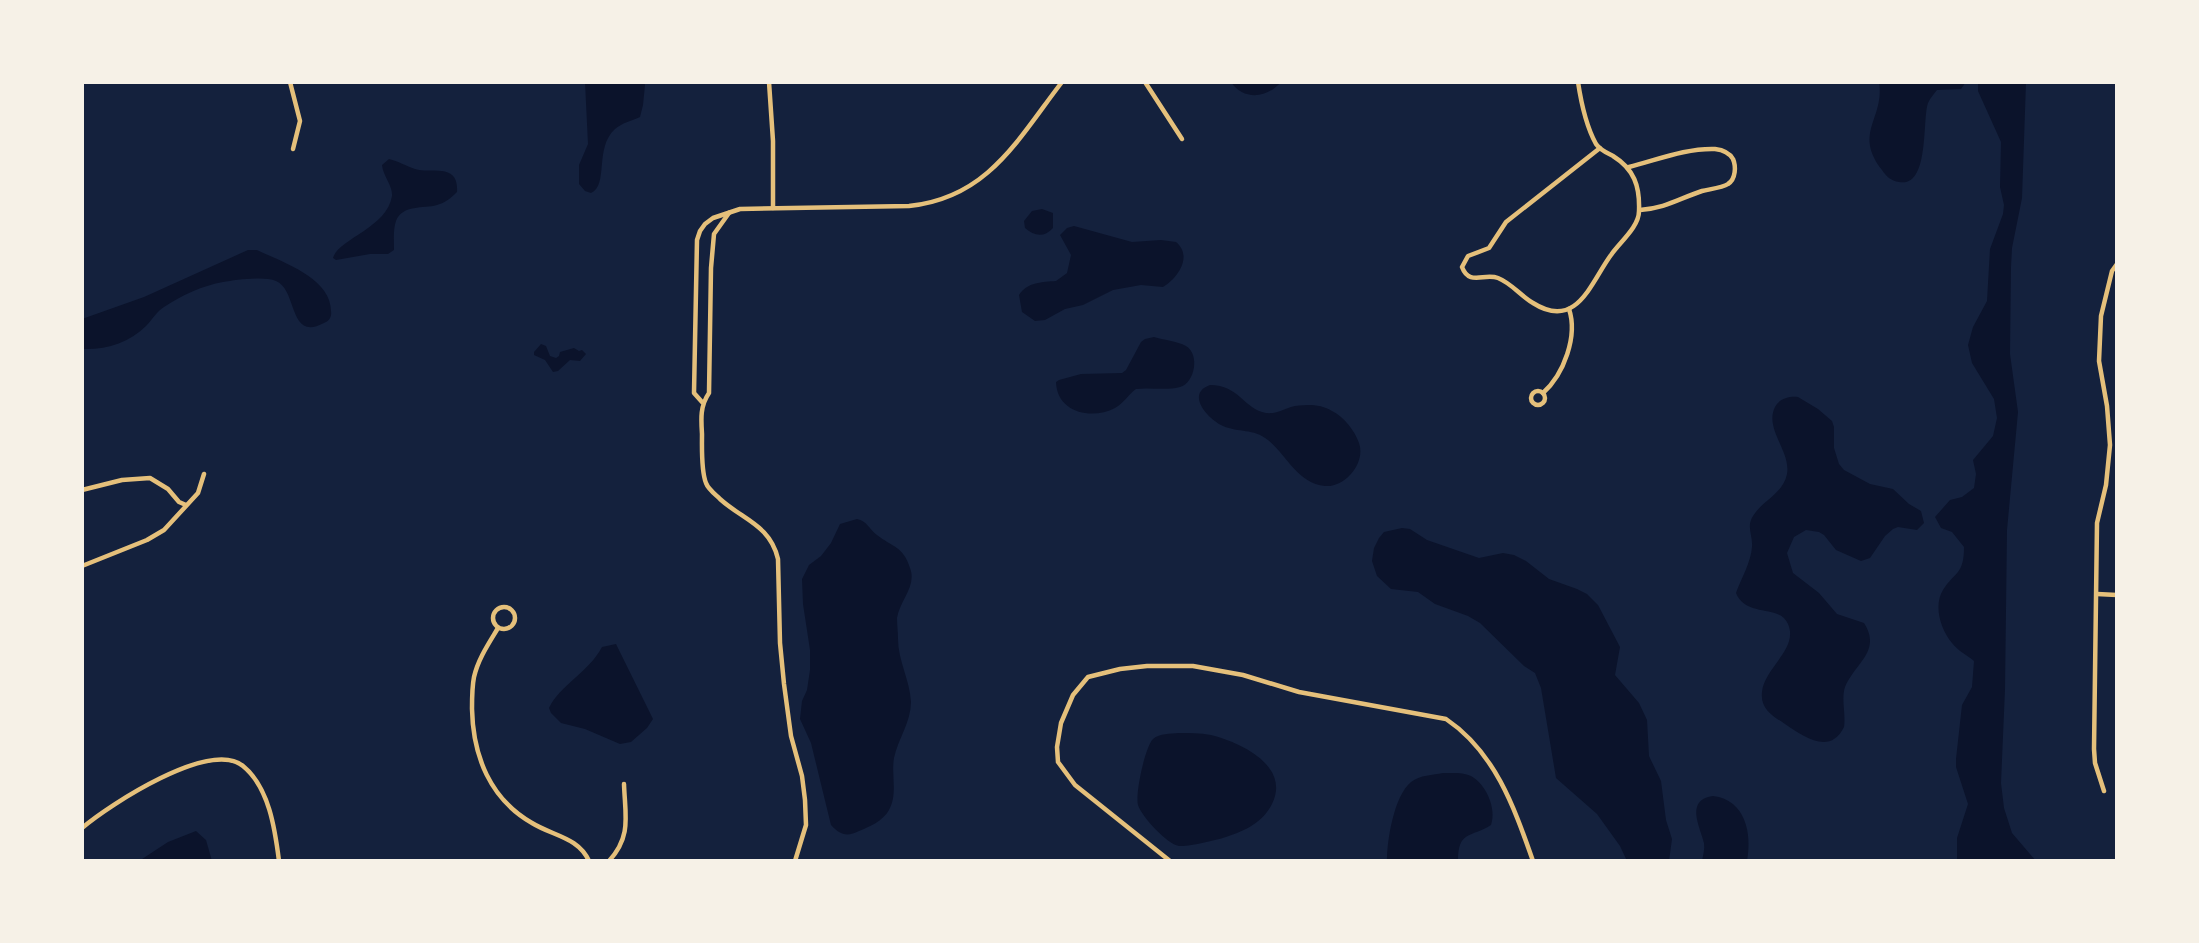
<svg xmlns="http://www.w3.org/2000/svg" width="2199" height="943" viewBox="0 0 2199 943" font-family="Inter,sans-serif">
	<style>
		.water { fill: #0b132b }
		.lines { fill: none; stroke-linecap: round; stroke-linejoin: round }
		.minor { stroke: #e5c07b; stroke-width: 4.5 }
	</style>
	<rect width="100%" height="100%" fill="#14213d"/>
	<!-- water -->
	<g class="water">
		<path d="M585,82H644L645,85L643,105L640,117C631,121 622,123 615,129C594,148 609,185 591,193L585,191L579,184V165L588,144Z"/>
		<path d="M1231,82H1281C1267,98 1244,101 1231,82Z"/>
		<path d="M1879,82H1966L1961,89L1937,90C1934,94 1930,98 1928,103C1922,120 1930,188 1899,182C1891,181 1886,176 1882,170C1853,132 1885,119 1879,82Z"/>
		<path d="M1978,82H2026L2022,198L2012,248L2011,267L2010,354L2018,412L2007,530L2005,689L2001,783L2004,808L2012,833L2036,861H1957V838L1968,804L1956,767V759L1962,705L1972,687L1974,661C1967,655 1958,651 1952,643C1941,630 1933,606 1943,590C1955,571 1964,575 1964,547L1952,532L1941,528L1935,517L1950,500L1962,497L1974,488L1976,474L1973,460L1993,436L1997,418L1994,399L1972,363L1968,345L1973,327L1987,301L1990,249L2003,214L2004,205L2000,187L2001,142L1978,91Z"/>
		<path d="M389,159C398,161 406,166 415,169C431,174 459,162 457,192C451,198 445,203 437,205C423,209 403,204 396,221C393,230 394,240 394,250L388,254H370L336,260L333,258C338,239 387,228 392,196C393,186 383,176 382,165Z"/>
		<path d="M1042,209L1053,213V228C1044,238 1034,236 1025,228L1024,221L1032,211Z"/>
		<path d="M1074,226L1132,242L1161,240L1176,242C1193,256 1178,278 1163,287L1141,285L1113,290L1083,305L1065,309L1045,320L1035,321L1022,312L1019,295C1027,282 1043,282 1056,281L1067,273L1071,255L1060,235L1067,228Z"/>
		<path d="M248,250H257C282,262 331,278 331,311C332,317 329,321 324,323C288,342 298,290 276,281C264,276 236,280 223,282C204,285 180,296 164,307C156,312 152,320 146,326C129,343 106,350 82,349V319L144,297Z"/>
		<path d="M1154,337C1163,340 1177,341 1186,346C1200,354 1195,383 1180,387C1165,391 1151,387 1136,389C1128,395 1124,403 1115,408C1092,420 1057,413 1056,382L1059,380L1081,374L1122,373L1126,370L1141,342L1145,339Z"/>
		<path d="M541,344L546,346L550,356L556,358L559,356L560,352L574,348L579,351L582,350L586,354L580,361L570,360L558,371L553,372L545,360L534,355V352Z"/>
		<path d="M1210,385C1239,385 1244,409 1266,413C1276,414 1282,410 1291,407C1304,404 1321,404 1332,411C1344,417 1355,431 1359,443C1366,463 1345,488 1325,486C1297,483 1287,455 1268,440C1253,428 1239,433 1223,426C1208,419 1185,394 1210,385Z"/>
		<path d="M1798,397L1818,409L1832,421L1834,427V448L1839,464L1844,470L1870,484L1893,489L1909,504L1921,511L1924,523L1917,530L1898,527L1893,529L1885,536L1870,558L1861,561L1836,550L1824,535L1819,532L1806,530L1794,537L1787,553L1793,573L1819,593L1837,614L1864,623C1882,651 1855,663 1845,687C1841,699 1846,714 1844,727C1830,756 1803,736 1785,724C1773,716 1760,709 1762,692C1764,668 1799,649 1788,624C1780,604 1746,618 1736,593C1741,579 1751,562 1752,547C1753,535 1746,527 1753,516C1763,500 1783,494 1787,474C1791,451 1764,429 1775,407C1779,399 1789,396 1798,397Z"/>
		<path d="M857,519C867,521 869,529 877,535C892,547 903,546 910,568C917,586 900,600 897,618C897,625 898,632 898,639C898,661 910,680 911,702C911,722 898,739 894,758C891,776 898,793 889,810C883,821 869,827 859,831C847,837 840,835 831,825L811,743L800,719L802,701L807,690L810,670V650L803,604L802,579L809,565L821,556L831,543L840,524Z"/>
		<path d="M1402,528L1410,529L1427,540L1479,558L1503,553L1514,555L1526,561L1549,579L1577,589L1587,594L1598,605L1620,647L1615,675L1639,703L1647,720L1649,756L1661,781L1666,820L1672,839L1669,861H1627L1620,846L1597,814L1556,778L1541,688L1535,673L1524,666L1480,623L1468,616L1435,604L1418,592L1391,589L1377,576L1372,561L1374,548L1379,538L1384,532Z"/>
		<path d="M616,644L653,719L647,728L631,742L620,744L585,729L561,723L551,713L549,708C560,685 589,672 602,647Z"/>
		<path d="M1179,733C1189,733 1200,733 1211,735C1240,742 1291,766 1272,804C1263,822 1245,831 1226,837C1217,840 1188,847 1179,846C1167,844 1142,817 1138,805C1135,794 1145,747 1153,739C1160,733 1170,734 1179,733Z"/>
		<path d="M1443,773C1452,773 1463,772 1471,776C1486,784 1497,809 1491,825C1471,838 1458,830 1458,861H1387C1387,840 1394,796 1411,782C1420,775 1433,775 1443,773Z"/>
		<path d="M1713,796C1746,800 1752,834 1747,861H1702C1703,855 1705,849 1704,843C1701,828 1684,800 1713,796Z"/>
		<path d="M196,831L206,840L212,861H139L168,842Z"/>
	</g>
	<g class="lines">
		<!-- minor -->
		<g class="minor">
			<path d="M290,82L300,121L293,149"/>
			<path d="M769,82L773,141V208"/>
			<path d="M1145,82L1182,139"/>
			<path d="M1578,82C1581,102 1586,126 1596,144C1600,150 1607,153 1613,156C1634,169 1640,186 1639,211C1639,227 1620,242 1611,255C1591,282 1577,331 1533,303C1521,296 1511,283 1498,278C1484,273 1469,286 1462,267L1468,256L1489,248L1506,222L1600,148"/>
			<path d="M1629,167C1657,160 1686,148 1715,149C1723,150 1729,152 1733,159C1736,166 1736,179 1728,184C1722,188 1710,189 1702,191C1678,199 1666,208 1640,210"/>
			<path d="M729,213L714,234L711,268L709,393C700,406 701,419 702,434C702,447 701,471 706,483C708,489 716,495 720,499C743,520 770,525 778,559L780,643L784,684L791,736L802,776L805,800L806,825L795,861"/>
			<circle cx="1538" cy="398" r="7"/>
			<path d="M1543,393C1564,374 1578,336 1569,309"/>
			<path d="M702,402L694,393L697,240L700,231L705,224L713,218L740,209L909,206C988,198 1018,139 1062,82"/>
			<path d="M82,490L122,480L150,478L168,489L179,502L186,505"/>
			<path d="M82,566L147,540L164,530L198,493L204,474"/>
			<path d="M2097,594L2117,595"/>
			<circle cx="504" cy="618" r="11"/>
			<path d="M498,628C489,643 478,659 474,677C472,687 472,698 472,709C473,756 490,799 532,823C553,836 578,837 589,861"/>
			<path d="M2104,791L2095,763L2094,749L2097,523L2106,485L2110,445L2107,406L2099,361L2101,316L2112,271L2117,264"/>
			<path d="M82,828C109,805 210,739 243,766C269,787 275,829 279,861"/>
			<path d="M609,861C632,836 625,815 624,784"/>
			<path d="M1170,861L1075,785L1058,762L1057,747L1061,723L1073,695L1088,677L1120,669L1147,666H1193L1243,675L1299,692L1446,719C1495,752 1514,807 1533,861"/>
		</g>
	</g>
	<!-- border -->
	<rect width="2199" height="943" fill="none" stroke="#f6f1e7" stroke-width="168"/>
</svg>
